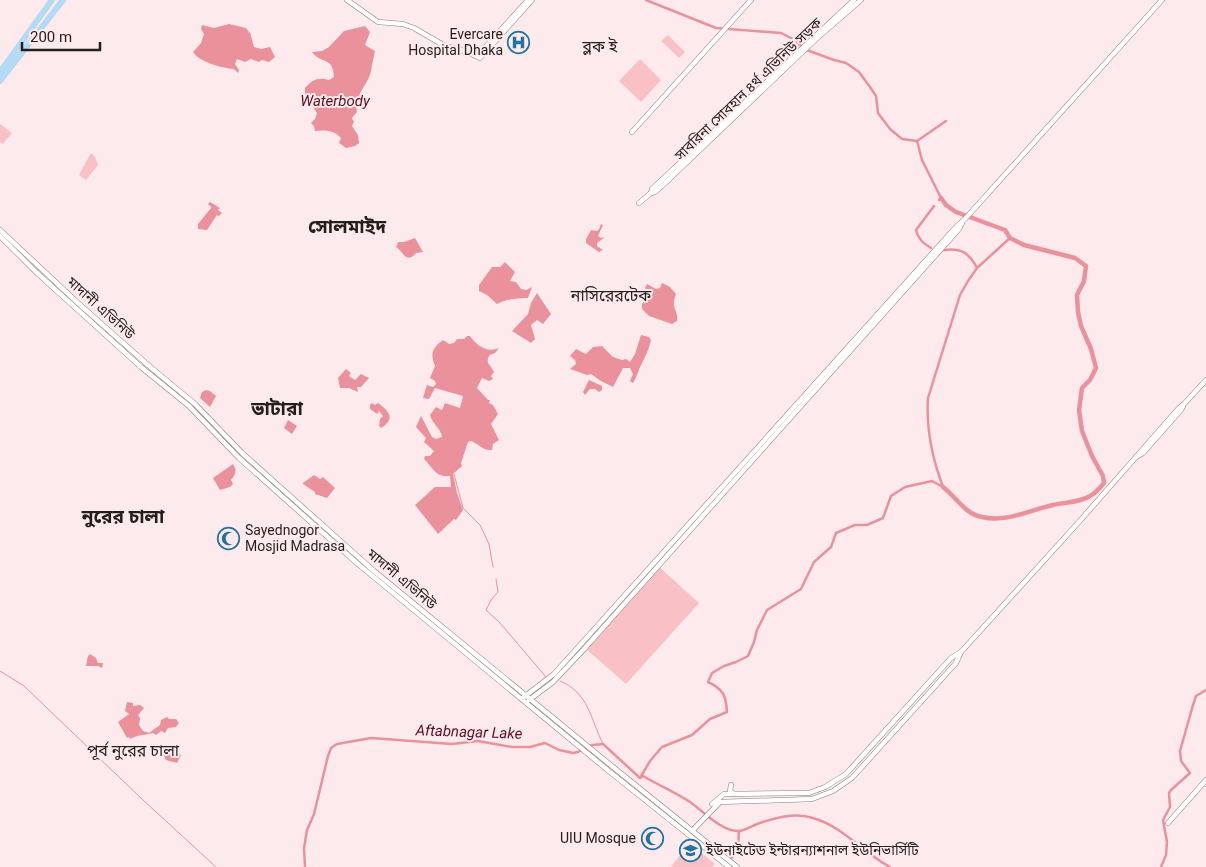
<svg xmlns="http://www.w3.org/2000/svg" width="1206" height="867" viewBox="0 0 1206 867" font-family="Roboto,'Noto Sans Bengali',sans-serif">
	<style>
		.green { fill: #f9c0c5 }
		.water { fill: #ea919c }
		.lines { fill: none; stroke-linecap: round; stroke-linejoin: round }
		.stream { stroke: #ea919c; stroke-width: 1 }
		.canal { stroke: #ea919c; stroke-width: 2.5 }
		.river { stroke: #ea919c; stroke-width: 4.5 }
		.secondary-casing { stroke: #8b7a7c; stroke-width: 5.5 }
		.primary-casing { stroke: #cfcece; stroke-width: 6 }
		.secondary { stroke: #fff; stroke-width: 4.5 }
		.primary { stroke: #b0dcfb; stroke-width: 5 }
		.labels { text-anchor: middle; stroke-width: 4; stroke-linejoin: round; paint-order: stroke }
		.poi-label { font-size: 14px; fill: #241e1e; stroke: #fdeaec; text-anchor: end }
		.street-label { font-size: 14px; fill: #241e1e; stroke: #fdeaec }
		.water-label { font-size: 15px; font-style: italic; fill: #5d0e23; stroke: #fdeaec }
		.quarter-label { font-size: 16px; fill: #241e1e; stroke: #fdeaec }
		.district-label { font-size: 19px; font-weight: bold; fill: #241e1e; stroke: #fdeaec }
	</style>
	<rect width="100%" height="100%" fill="#fdeaec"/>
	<!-- green -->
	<g class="green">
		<path d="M668,35L685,52L679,58L661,41Z"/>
		<path d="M640,59L661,80L641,102L619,81Z"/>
		<path d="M0,124L12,133L3,144L0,142Z"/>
		<path d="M91,153L95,157L98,165L86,180L79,175Z"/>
		<path d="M658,566L699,603L626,684L585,648Z"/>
		<path d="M689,843L715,864L712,867H671Z"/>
	</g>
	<!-- water -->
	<g class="water">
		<path d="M229,24L246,28L249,32L247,34L250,32L254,47L261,49L270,47L275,57L269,62L262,60L259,62L251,59L245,62L237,59L235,64L239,70L238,73L234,69C222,68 199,62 193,52L201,43L204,34L201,29L202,25L214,28Z"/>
		<path d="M365,26L370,32L365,45L375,51C373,59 372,67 370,75C365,87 354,98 357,112L352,118L354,122L352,126L358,135L359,143L355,146L346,148L339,143L341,138C334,130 324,130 315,131L314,126L311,123L315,119L317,113L305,96V88C313,79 318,77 329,80L334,77C333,56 322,65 312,52L322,51L329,47L344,31Z"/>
		<path d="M210,202L220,208L218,210L222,213L219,216L217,215L207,230L198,229V224L211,208V207L208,204Z"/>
		<path d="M601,224L603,225L598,236L601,238L605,237L597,243V246L603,250L599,252L586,243V239L591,230L597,231L599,229Z"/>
		<path d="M415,238L423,252L416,253C406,265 403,251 396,247L398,242H404Z"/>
		<path d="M505,262L515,272L510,281L516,282L521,289L526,290L532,287L528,298C518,298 506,299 497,304L487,295L479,291V285L492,267H500Z"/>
		<path d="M662,283L670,287L676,294C670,309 679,310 677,321L672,324L649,316L642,309V304L648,292L645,288L647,284L656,289L660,288Z"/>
		<path d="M537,293L551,314L543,324L537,320L531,325L535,339L531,343L512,331L528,314L531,303Z"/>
		<path d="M641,335L649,337L651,340C649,349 646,355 642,363C638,370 637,377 633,383L630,381L633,374L630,368H623L613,387L601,381L591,374L587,375L570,369L576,364L575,360L570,356L576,349L586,354L593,347L602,346L613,357L622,360L626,359L630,362L635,354Z"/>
		<path d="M467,336H470C477,346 487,353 499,348L495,353L490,355C484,363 491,365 494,372L491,376L493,379L489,381L482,378L477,388L488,400H490L489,403L493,405L498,414L491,424L499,440L493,444L492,450C483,451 479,444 471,441L468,442L461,463L462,466L453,474L457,493L463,510L456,520L454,519L438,534L415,505L435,487H451L450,476C436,478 433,468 424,459L425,456H430L434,451L424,442L426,438L416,427L421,416L432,437L436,439L442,437C441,428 432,424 430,415L436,407L442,410L445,403L460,408L463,396L435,388L429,399L423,398L427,385L433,387L436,384L435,381L430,378L435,366C430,354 432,348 443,340L449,344L454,343L457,339H464Z"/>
		<path d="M346,369L351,373L349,376L355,380L361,374L369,378L361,387H357L358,392L349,388H340L338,378Z"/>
		<path d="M589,380L602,386V390L599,392L595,389H590L585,395L583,392Z"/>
		<path d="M206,390L210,391L216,396L210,407L200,398L202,392Z"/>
		<path d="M372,403L375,405L378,403C389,411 396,419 381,428L379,426L380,419L383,416L379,411L377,414L370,409V405Z"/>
		<path d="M288,420L297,426L292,434L284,428Z"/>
		<path d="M233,464C237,471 236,474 231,480L233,484L230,487L220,490L213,478Z"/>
		<path d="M314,475L320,479L323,477L335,488L327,498L315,494V492L303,484V483Z"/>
		<path d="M90,654L96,658L98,663H103L102,668L98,666H86L88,656Z"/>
		<path d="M127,702L133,703V706L140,705L144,708L138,715L140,718L139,725L143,731L149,733L160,725L161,720L167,717L169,719H176L179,723L176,727L168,728L165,733L161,731L156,735L153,733C145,735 137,735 130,739L129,737L127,738L118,722L129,714L125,711Z"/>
		<path d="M168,747L181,755L177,763L166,760L163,754Z"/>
	</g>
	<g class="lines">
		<!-- stream -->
		<g class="stream">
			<path d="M454,474L463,508L480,525L489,544L493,567"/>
			<path d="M496,579L498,592L491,600L486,610L500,623L546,677"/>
			<path d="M0,671L24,686L143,800L216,867"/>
			<path d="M560,681C589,693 590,718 603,744"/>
		</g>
		<!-- canal -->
		<g class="canal">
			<path d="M646,0L716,28L781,33L795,40L804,49L834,60L846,63L859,72L870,87L876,96L878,113L890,129L902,139L917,141L922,160L941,198L939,200"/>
			<path d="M917,141L946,121"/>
			<path d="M931,248C923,243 918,239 916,230L934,206"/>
			<path d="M977,268L1010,238"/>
			<path d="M640,778L650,761L662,747L692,735L710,719L727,712C726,695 723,689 708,682L712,673L724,666L736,662L748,656L754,642L757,630L767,610L801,589L814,562L831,547L836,533L855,525H867L883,518L891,496L905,487L932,481L943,487C932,458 926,429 928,398L960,295L968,281L977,268C969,253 962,248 944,250"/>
			<path d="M726,866L738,848L739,831"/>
			<path d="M305,867L304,848L307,830L314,814L328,756L331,748L337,744L371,738L452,744L478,741L512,747H530L545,743L559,750L573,753L578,752L592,745L603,744L640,778L643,776C658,785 675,792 690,802C703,811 722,832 739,831C744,831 752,826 757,824C774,818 795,812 813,818C844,827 863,853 890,867"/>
			<path d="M1161,867L1166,855L1167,842L1163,820L1170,807L1169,793L1171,790L1190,773L1181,761L1180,751L1193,705L1196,696L1206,690"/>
		</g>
		<!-- river -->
		<path class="river" d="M941,198L946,205L956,212L1005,230L1010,238L1024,245L1075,258L1086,266L1084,281L1077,295L1078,312L1081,326L1091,349L1096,368L1090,380L1082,388L1079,410L1082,431L1092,456L1103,476L1104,483C1100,488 1096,493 1090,496C1079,503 1065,502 1053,505C1030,510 1006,523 982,517C965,514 956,497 943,487"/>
		<defs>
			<g id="secondary">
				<path d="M347,0L378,22L403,24L414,28L445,46L464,51L480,58L532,0"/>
				<path d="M480,53L528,0"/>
				<path d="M632,132L751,0"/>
				<path d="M651,193L655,192L663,185L816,39L861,0"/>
				<path d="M639,203L651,193L652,189L854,0"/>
				<path d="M0,230L78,303L148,365L195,404L242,453L374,571L613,767L737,867"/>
				<path d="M0,236L37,273L141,367L189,406L239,458L358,564L610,772L729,867"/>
				<path d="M1136,457L1143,453L1181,410L1183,406"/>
				<path d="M524,697L554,674L956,227L965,219L1162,0"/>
				<path d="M529,700L553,682L585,648L959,229L962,223"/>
				<path d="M731,785L730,791L734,794"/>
				<path d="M712,804L724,794L809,793L825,787L846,774L951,658L961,652"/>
				<path d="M1168,823L1206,780"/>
				<path d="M692,831L720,802L812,799L833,791L852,778L956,663L961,652L1078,523L1179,408L1184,404L1206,380"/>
			</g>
			<g id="primary">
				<path d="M0,72L52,0"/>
				<path d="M0,81L63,0"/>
			</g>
		</defs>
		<!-- secondary casing -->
		<use href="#secondary" class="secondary-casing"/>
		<!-- primary casing -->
		<use href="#primary" class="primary-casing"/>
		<!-- secondary -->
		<use href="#secondary" class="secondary"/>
		<!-- primary -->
		<use href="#primary" class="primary"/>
	</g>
	<!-- icons -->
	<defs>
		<symbol id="hospital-ring" viewBox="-11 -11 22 22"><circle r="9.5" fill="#fdeaec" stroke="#2273a4" stroke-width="1.5"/><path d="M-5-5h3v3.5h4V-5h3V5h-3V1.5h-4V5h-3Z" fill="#2273a4"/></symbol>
		<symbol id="mosque-ring" viewBox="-11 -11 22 22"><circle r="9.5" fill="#fdeaec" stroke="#2273a4" stroke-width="1.5"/><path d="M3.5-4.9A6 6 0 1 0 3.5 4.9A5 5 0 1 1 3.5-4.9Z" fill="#2273a4"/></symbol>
		<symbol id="university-ring" viewBox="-11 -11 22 22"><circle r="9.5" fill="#fdeaec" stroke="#2273a4" stroke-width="1.5"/><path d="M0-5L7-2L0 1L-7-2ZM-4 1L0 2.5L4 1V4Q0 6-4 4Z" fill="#2273a4"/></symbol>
	</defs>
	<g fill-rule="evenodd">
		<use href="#hospital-ring" x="506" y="30" width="25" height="25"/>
		<use href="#mosque-ring" x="216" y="526" width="25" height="25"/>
		<use href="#mosque-ring" x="640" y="826" width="25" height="25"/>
		<use href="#university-ring" x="678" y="838" width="25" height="25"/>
	</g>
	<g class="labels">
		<!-- poi labels -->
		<g class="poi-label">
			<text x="503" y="39">Evercare<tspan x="503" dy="16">Hospital Dhaka</tspan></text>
			<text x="245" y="535" text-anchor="start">Sayednogor<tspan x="245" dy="16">Mosjid Madrasa</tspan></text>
			<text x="636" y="843">UIU Mosque</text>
			<text x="706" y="855" text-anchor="start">ইউনাইটেড ইন্টারন্যাশনাল ইউনিভার্সিটি</text>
		</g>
		<!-- street labels -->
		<g class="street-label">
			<text transform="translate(748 89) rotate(-44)" y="5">সাবরিনা সোবহান ৪র্থ এভিনিউ সড়ক</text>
			<text transform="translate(101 308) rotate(42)" y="5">মাদানী এভিনিউ</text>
			<text transform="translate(402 579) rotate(40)" y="5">মাদানী এভিনিউ</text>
		</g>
		<!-- water labels -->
		<g class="water-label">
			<text x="335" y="106">Waterbody</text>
			<text transform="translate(469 732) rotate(2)" y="5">Aftabnagar Lake</text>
		</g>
		<!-- quarter labels -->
		<g class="quarter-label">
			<text x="600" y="52">ব্লক ই</text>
			<text x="611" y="301">নাসিরেরটেক</text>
			<text x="133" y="756">পূর্ব নুরের চালা</text>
		</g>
		<!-- district labels -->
		<g class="district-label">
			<text x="347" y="233">সোলমাইদ</text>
			<text x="277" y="415">ভাটারা</text>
			<text x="123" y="523">নুরের চালা</text>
		</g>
	</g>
	<!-- scale -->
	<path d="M22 42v8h78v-8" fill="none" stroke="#241e1e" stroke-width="2.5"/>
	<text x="30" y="42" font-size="15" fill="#241e1e" stroke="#fdeaec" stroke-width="4" paint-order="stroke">200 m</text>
</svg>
